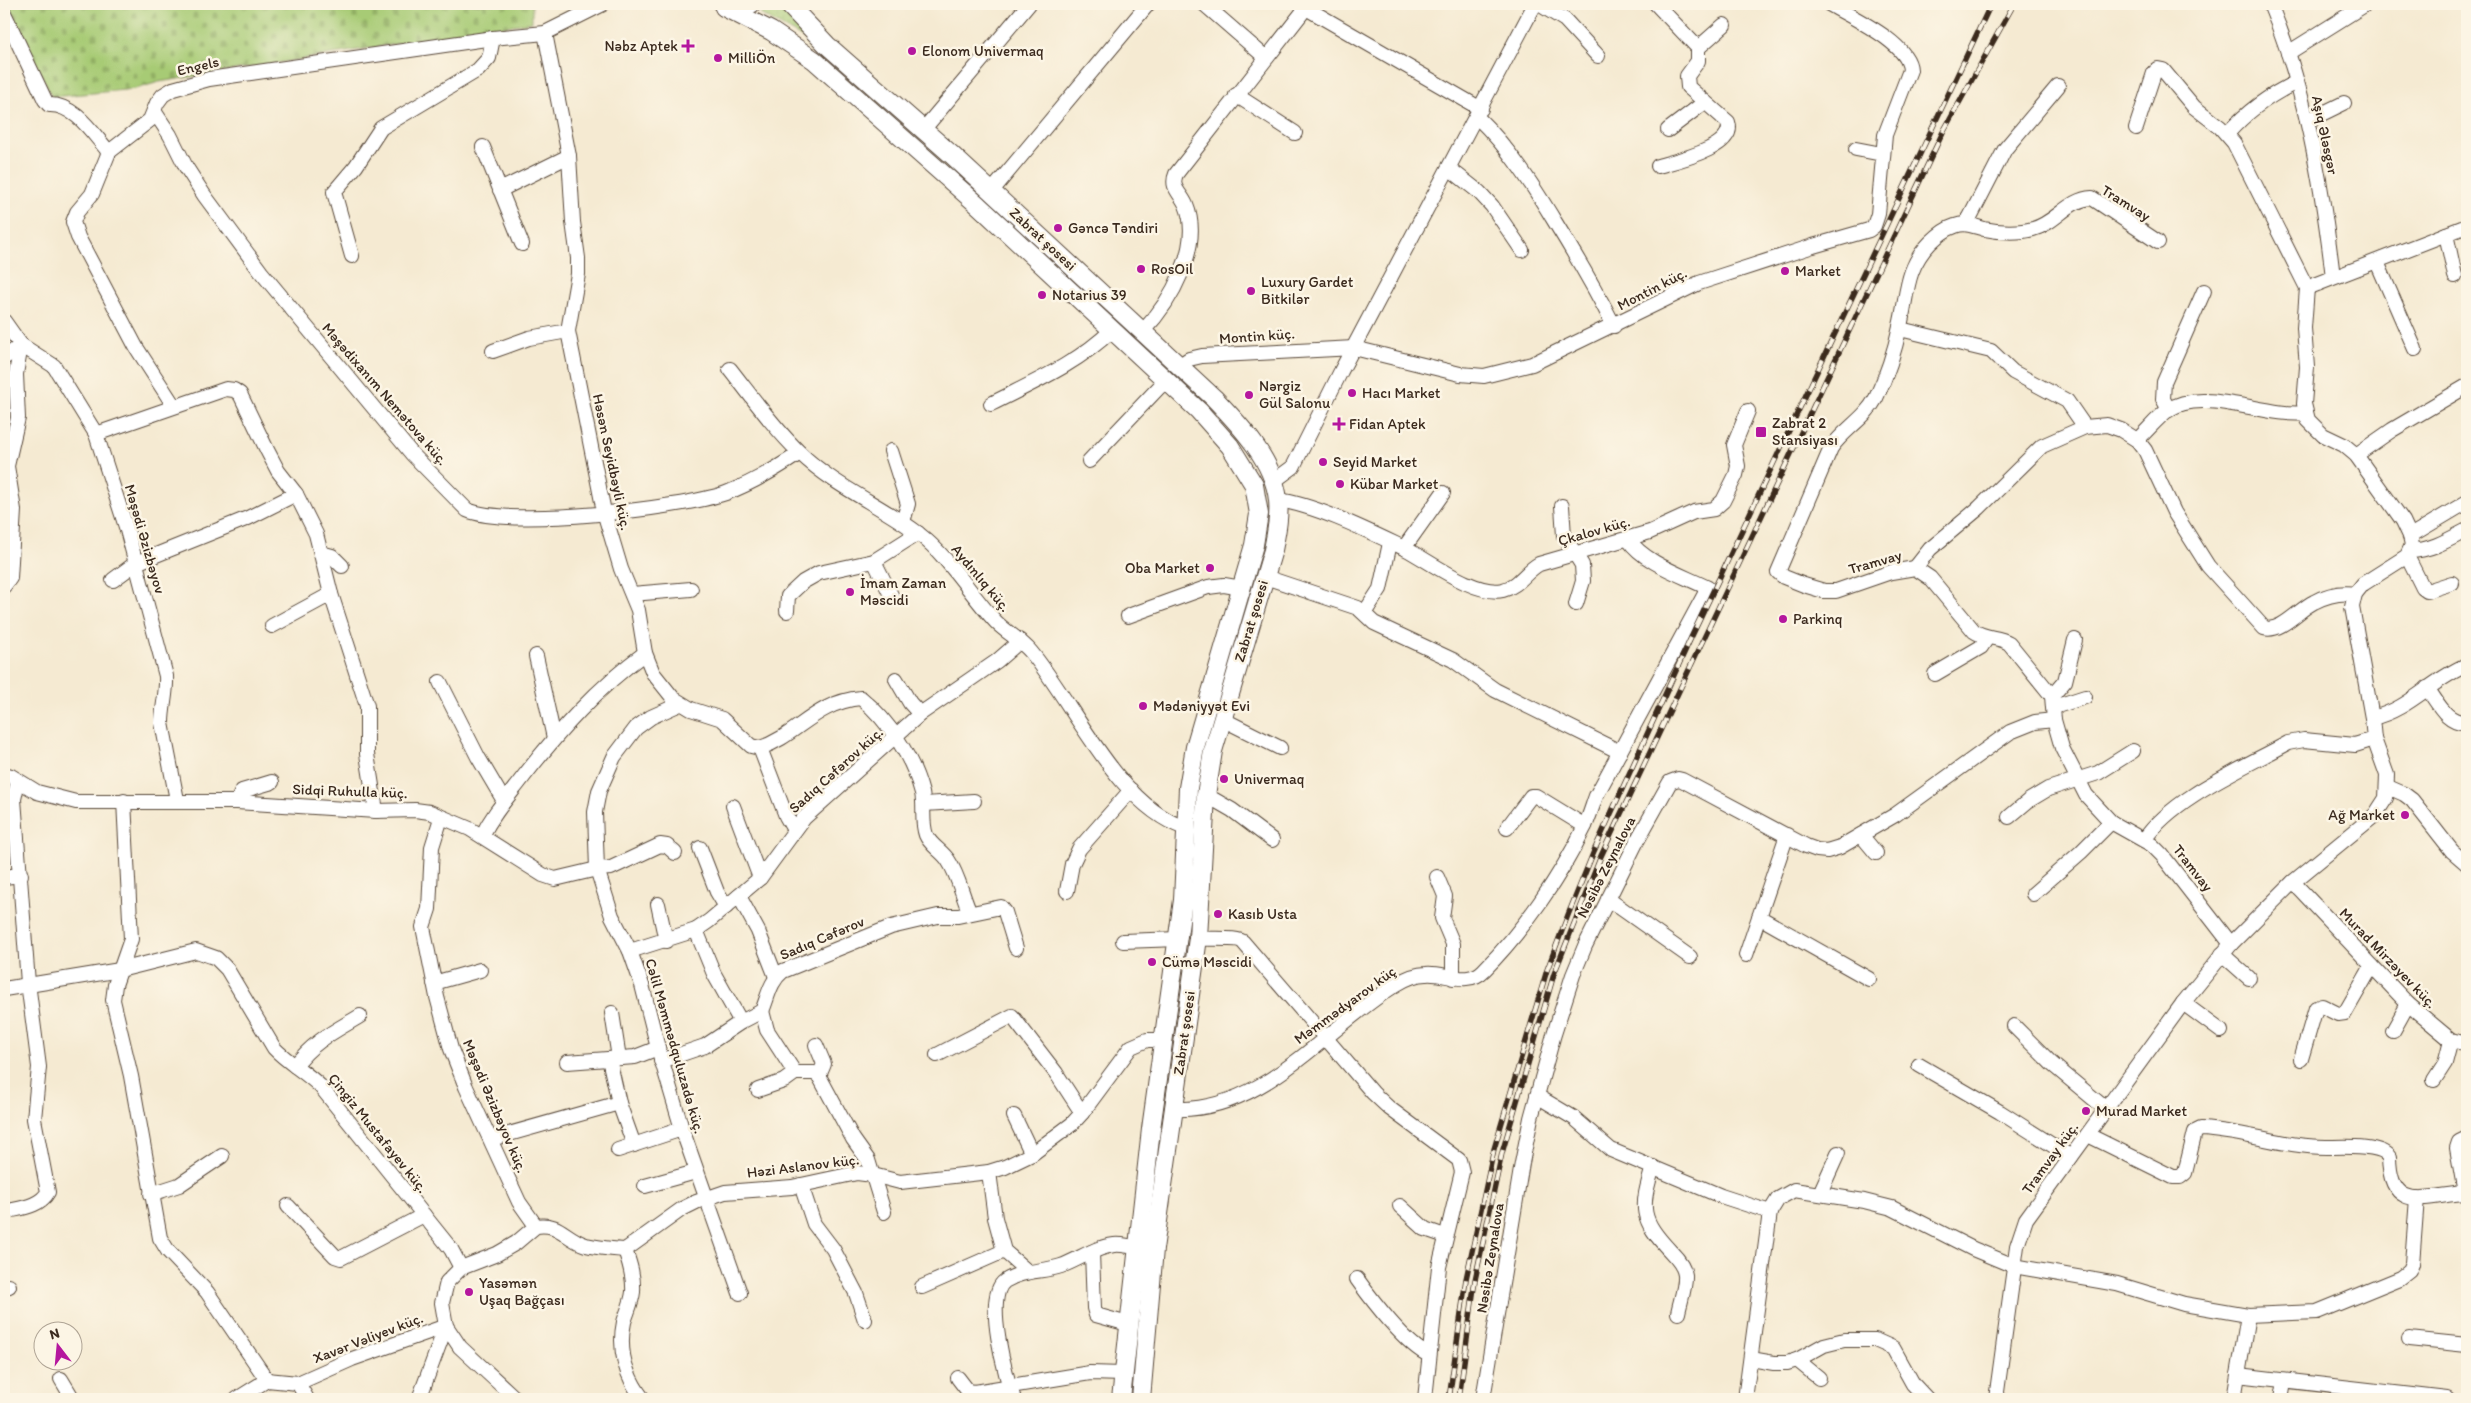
<svg xmlns="http://www.w3.org/2000/svg" width="2471" height="1403" viewBox="0 0 2471 1403" font-family="Itim,sans-serif">
	<style>
		.green { fill: url(#green-dots); stroke: #717a49 }
		.cemetery { fill: url(#cemetery-stones); stroke: #717a49 }
		.lines { fill: none; stroke-linecap: round; stroke-linejoin: round }
		.minor-casing { stroke: #574739; stroke-width: 16 }
		.major-casing { stroke: #574739; stroke-width: 20 }
		.minor { stroke: #fff; stroke-width: 14 }
		.major { stroke: #fff; stroke-width: 18 }
		.rail-casing { stroke: #3b2a1e; stroke-width: 5.5 }
		.rail { stroke: #fcf5e5; stroke-width: 4; stroke-dasharray: 11; stroke-linecap: butt }
		.poi-dot { fill: #b5179e; stroke: #fcf5e5; stroke-width: 2 }
		.labels { text-anchor: middle; stroke-width: 5; stroke-linejoin: round; paint-order: stroke }
		.poi-label { font-size: 15px; fill: #3b2a1e; stroke: #fcf5e5; text-anchor: start }
		.street-label { font-size: 15px; fill: #3b2a1e; stroke: #fcf5e5 }
	</style>
	<defs>
		<pattern id="green-dots" width="8" height="8" patternUnits="userSpaceOnUse" patternTransform="scale(1.25)"><rect width="8" height="8" fill="#a7cb74"/><path d="M2 2h.1M6 6h.1" fill="none" stroke="#91ae64" stroke-width="1.8" stroke-linecap="round"/></pattern>
		<pattern id="cemetery-stones" width="16" height="16" patternUnits="userSpaceOnUse" patternTransform="scale(1.25)"><rect width="16" height="16" fill="#a7cb74"/><path d="M2 7V4a2 2 0 0 1 4 0v3zM10 15v-3a2 2 0 0 1 4 0v3z" fill="#91ae64"/></pattern>
	</defs>
	<rect width="100%" height="100%" fill="#fcf5e5"/>
	<filter id="ink" filterUnits="userSpaceOnUse"><feTurbulence type="fractalNoise" baseFrequency=".02" numOctaves="2"/><feDisplacementMap in="SourceGraphic" scale="10" xChannelSelector="R" yChannelSelector="G"/><feConvolveMatrix kernelMatrix="1 2 1 2 8 2 1 2 1" color-interpolation-filters="sRGB"/></filter>
	<filter id="wash" filterUnits="userSpaceOnUse"><feTurbulence type="fractalNoise" baseFrequency=".0096" numOctaves="4" result="noise"/><feDisplacementMap in="SourceGraphic" scale="20" xChannelSelector="R" yChannelSelector="G"/><feGaussianBlur stdDeviation="1.12" result="paint"/><feColorMatrix in="noise" values="0 0 0 0 0 0 0 0 0 0 0 0 0 0 0 0 0 1.4 0 .05"/><feComposite in="paint" operator="in"/></filter>
	<g filter="url(#wash)">
		<rect width="100%" height="100%" fill="#f5ead2"/>
		<!-- green -->
		<path class="green" d="M769,4H778L814,44L760,14Z"/>
		<!-- cemetery -->
		<path class="cemetery" d="M8,4H532V22L159,82L135,89L52,97Z"/>
	</g>
	<g filter="url(#ink)">
		<g class="lines">
			<defs>
				<g id="minor">
					<path d="M1204,4L1265,57"/>
					<path d="M1539,4L1565,20L1598,56"/>
					<path d="M1656,4L1698,48V61L1687,76L1688,87L1728,122C1737,148 1675,161 1658,166"/>
					<path d="M2270,4C2306,90 2322,184 2333,277"/>
					<path d="M1306,8L1481,109"/>
					<path d="M4,13L45,100L49,105C75,104 93,134 109,152"/>
					<path d="M545,33L569,156L573,222L578,258V274L568,331L604,512L621,569L638,610L645,653L653,673L673,698L691,709L722,719L751,746L760,748L786,816L794,830"/>
					<path d="M1698,48L1724,25"/>
					<path d="M2288,53L2366,4"/>
					<path d="M1236,95L1295,133"/>
					<path d="M154,111L170,135L186,167L204,195L261,272L412,454L467,510C510,528 680,509 726,493C753,483 776,469 800,453"/>
					<path d="M1477,117C1509,148 1532,184 1555,222C1576,256 1596,290 1614,326"/>
					<path d="M2307,121L2344,103"/>
					<path d="M923,130L1029,4"/>
					<path d="M1668,130L1705,102"/>
					<path d="M2227,134C2247,111 2269,95 2297,82"/>
					<path d="M483,147L522,244"/>
					<path d="M1856,149L1882,154"/>
					<path d="M1450,169L1479,192L1492,206L1522,250"/>
					<path d="M500,190L569,156"/>
					<path d="M991,192L1148,4"/>
					<path d="M1965,224L1970,217L2005,149L2058,86"/>
					<path d="M2446,234L2455,276"/>
					<path d="M2158,242L2092,198C2068,199 2056,223 2033,229C2019,233 1998,232 1984,229C1973,226 1966,222 1955,226C1945,229 1937,236 1930,243C1905,269 1908,293 1900,326C1895,350 1886,377 1876,398C1865,419 1844,429 1831,448L1778,572L1784,577L1804,585L1824,591H1836L1891,572L1915,568L1930,578L1974,631C1985,639 1998,636 2009,643L2052,696L2054,720L2062,748L2086,795L2111,822L2152,845L2162,855L2231,944"/>
					<path d="M352,256L334,192L356,166L381,128L478,70L489,58L493,38"/>
					<path d="M2377,262L2415,349"/>
					<path d="M2307,288L2467,226"/>
					<path d="M4,321L21,345L54,366L96,434L127,530L166,676C167,693 162,707 162,723L177,800"/>
					<path d="M1900,329L1991,351L2013,372L2067,401L2085,427"/>
					<path d="M1143,331C1171,302 1203,246 1186,205C1181,193 1170,188 1176,174L1309,4"/>
					<path d="M493,351L529,338L568,331"/>
					<path d="M4,358L21,345"/>
					<path d="M1180,365L1189,359L1202,356L1354,348L1460,374L1484,376L1532,364L1699,283L1813,246L1869,230L1874,226L1878,214L1885,135L1910,70C1909,43 1851,17 1829,4"/>
					<path d="M730,369C752,397 774,428 800,453C835,487 881,505 919,534C949,557 970,594 996,622C1007,633 1021,640 1031,652C1075,705 1117,805 1185,828"/>
					<path d="M991,404C1034,382 1077,364 1112,330"/>
					<path d="M174,406L136,347L78,237L73,222L77,212L92,194L109,152L150,120L157,103L163,95L173,89L209,79L493,38L545,33L603,4"/>
					<path d="M2169,410L2163,399L2164,382L2204,291"/>
					<path d="M96,434L226,389L234,390L240,394L267,450L278,471L296,494L316,534L331,594L367,706V754L376,811"/>
					<path d="M2137,440C2147,431 2157,418 2168,410C2203,386 2266,418 2306,413"/>
					<path d="M891,451L908,504L903,522"/>
					<path d="M2356,455L2392,430L2467,386"/>
					<path d="M1089,461L1166,380"/>
					<path d="M1274,481L1293,467L1341,371L1535,4"/>
					<path d="M1278,500C1316,505 1370,532 1406,549C1431,562 1475,596 1503,590C1519,586 1526,571 1539,564L1650,532L1694,512L1714,509L1723,501L1736,475L1738,466L1734,445L1748,411"/>
					<path d="M1562,506L1564,536L1582,565L1583,581L1576,604"/>
					<path d="M2410,536L2467,502"/>
					<path d="M1404,548L1443,493"/>
					<path d="M2410,551C2432,550 2448,540 2467,530"/>
					<path d="M321,553L332,556L342,566"/>
					<path d="M2407,556L2423,588L2427,591L2452,583"/>
					<path d="M874,561L893,599"/>
					<path d="M1915,568L1930,549L1979,508L2042,446L2085,427L2107,425L2121,430L2137,440L2145,450L2174,512L2208,566L2264,628C2281,633 2299,609 2314,602C2327,595 2341,592 2355,594"/>
					<path d="M1265,577L1358,608L1374,623L1453,660L1495,690L1620,752"/>
					<path d="M113,580L136,563L248,518L296,494"/>
					<path d="M4,586L10,578L14,510L7,466L18,418L16,374L21,345"/>
					<path d="M632,594L691,589"/>
					<path d="M787,611L788,596L803,582L819,573L874,561L918,533"/>
					<path d="M1365,612L1380,589L1390,543"/>
					<path d="M1128,616L1208,587L1224,585L1242,588"/>
					<path d="M272,626L331,594"/>
					<path d="M536,656L554,738"/>
					<path d="M1935,674L1981,647L1987,638"/>
					<path d="M896,679L910,703L920,714"/>
					<path d="M440,682L478,757L504,801"/>
					<path d="M2427,688C2438,703 2447,724 2467,722"/>
					<path d="M2052,696L2065,681L2075,640"/>
					<path d="M680,704L651,717L636,728L614,757L599,791L595,812L597,869L612,916L630,951L642,985L658,1048L682,1129L740,1293"/>
					<path d="M2054,707L2085,697"/>
					<path d="M2372,718C2409,710 2432,679 2467,665"/>
					<path d="M1222,719L1280,748"/>
					<path d="M760,748C797,736 815,702 861,698C889,721 913,758 922,793C925,807 921,821 926,835C930,845 942,851 948,860C959,876 962,896 970,913"/>
					<path d="M4,774L11,776L37,792L76,802H237L376,811L415,810L430,812L470,829L543,875L555,879L597,869L611,868L660,845L667,846L675,853"/>
					<path d="M2388,787L2404,794L2412,800L2452,851L2467,864"/>
					<path d="M1206,795L1232,810L1272,840"/>
					<path d="M124,801L131,939L115,985L113,1000L131,1076L160,1238L168,1251L207,1292L267,1380"/>
					<path d="M237,802L242,791L272,782"/>
					<path d="M924,804L974,801"/>
					<path d="M733,806L760,878"/>
					<path d="M2009,817L2028,801L2048,789L2098,773L2133,751"/>
					<path d="M441,818L432,847L429,909L423,927L437,997L451,1049L466,1087L519,1202L536,1226"/>
					<path d="M1507,828L1531,796H1536L1585,826"/>
					<path d="M1861,835L1876,853"/>
					<path d="M482,836C493,813 509,796 524,776C560,730 597,688 645,653"/>
					<path d="M2144,840C2173,797 2243,768 2288,743L2304,740L2355,745L2374,739"/>
					<path d="M700,848L717,892L726,907"/>
					<path d="M4,877L21,875"/>
					<path d="M1437,877L1445,896L1442,918L1453,944V978"/>
					<path d="M2293,882L2408,1004L2451,1040L2467,1044"/>
					<path d="M1067,891L1072,864L1079,849L1131,790"/>
					<path d="M2033,894L2081,852L2111,822"/>
					<path d="M739,896L758,931L776,977"/>
					<path d="M1608,899L1690,957"/>
					<path d="M658,904L666,941"/>
					<path d="M1759,917L1869,979"/>
					<path d="M696,930L714,974L741,1022"/>
					<path d="M1198,938C1209,940 1238,937 1243,942L1373,1093L1389,1108L1459,1160L1462,1172L1439,1267L1425,1399"/>
					<path d="M1123,941L1179,939"/>
					<path d="M630,951L696,930L709,921L760,878L804,818L920,714L997,661L1020,641"/>
					<path d="M2222,954L2249,978"/>
					<path d="M1746,955L1787,835"/>
					<path d="M434,983L480,970"/>
					<path d="M4,989L120,970L196,951L216,958L227,969L274,1048C288,1063 306,1072 321,1087L451,1249L461,1268"/>
					<path d="M2183,1003L2221,1031"/>
					<path d="M762,1011L767,1030L795,1073H814L819,1076L853,1139L868,1160L884,1212"/>
					<path d="M612,1013L619,1058"/>
					<path d="M2014,1026L2052,1064L2106,1109"/>
					<path d="M2393,1031L2408,1004"/>
					<path d="M816,1045L824,1064L819,1076"/>
					<path d="M937,1055L1012,1016L1056,1073L1082,1113"/>
					<path d="M609,1059L619,1103L634,1145"/>
					<path d="M2301,1059L2316,1008L2322,1006L2338,1014L2345,1013L2372,966"/>
					<path d="M661,1061L705,1046L741,1022L762,1011C768,997 770,981 783,971L891,927L938,916H958L1001,907L1005,912L1016,948"/>
					<path d="M567,1062L635,1057L658,1048"/>
					<path d="M1919,1065L2000,1112L2071,1157"/>
					<path d="M295,1066C312,1042 335,1031 360,1016"/>
					<path d="M2434,1080L2445,1063L2451,1040"/>
					<path d="M758,1090L784,1081L795,1073"/>
					<path d="M1537,1096L1574,1118L1611,1150L1721,1196L1770,1212L1778,1199L1794,1190L1864,1201L1892,1208L1973,1249L2014,1266L2117,1284L2184,1304L2248,1315L2317,1312L2400,1278L2409,1271L2412,1264L2417,1198"/>
					<path d="M1174,1109C1264,1113 1327,1026 1397,984C1405,979 1417,974 1426,974C1445,972 1468,987 1484,970C1522,932 1561,876 1584,828C1589,818 1592,807 1596,796L1708,588C1682,575 1644,563 1628,539"/>
					<path d="M1014,1116L1032,1154"/>
					<path d="M2088,1135L2173,1177H2180L2185,1173L2195,1132L2201,1129C2243,1131 2284,1147 2326,1147C2341,1147 2380,1144 2389,1157C2390,1217 2429,1194 2467,1193"/>
					<path d="M491,1139L619,1103"/>
					<path d="M618,1150L682,1129"/>
					<path d="M1653,1167C1640,1209 1640,1219 1671,1252C1676,1257 1684,1266 1685,1275C1686,1286 1680,1302 1678,1313"/>
					<path d="M989,1172L995,1218L1004,1251L1028,1272"/>
					<path d="M801,1185L814,1224L833,1249L856,1293L865,1320"/>
					<path d="M645,1186L696,1172"/>
					<path d="M1820,1193L1838,1153"/>
					<path d="M2465,1193L2457,1148L2459,1142L2467,1138"/>
					<path d="M151,1194L179,1185L222,1156"/>
					<path d="M288,1206L335,1256L341,1258L424,1215"/>
					<path d="M1400,1206L1425,1229L1445,1236"/>
					<path d="M4,1212C19,1208 40,1207 48,1192L34,1119L39,1067L28,983L14,799L18,781"/>
					<path d="M625,1250C630,1264 634,1277 633,1292C632,1302 627,1312 624,1322C618,1350 626,1377 643,1399"/>
					<path d="M1092,1252L1094,1308L1096,1315L1128,1324"/>
					<path d="M1357,1279C1372,1300 1407,1346 1429,1355"/>
					<path d="M922,1287L1004,1251"/>
					<path d="M4,1288L9,1286"/>
					<path d="M2409,1339L2467,1345"/>
					<path d="M1751,1359L1774,1363H1787L1797,1360L1824,1345L1844,1340H1875L1893,1348L1913,1384L1927,1399"/>
					<path d="M1797,1360L1819,1378"/>
					<path d="M2238,1375L2447,1399"/>
					<path d="M958,1378L968,1391L975,1392L1090,1373L1123,1374"/>
					<path d="M61,1379L73,1399"/>
					<path d="M298,1383L307,1399"/>
					<path d="M237,1399L267,1380L298,1383L352,1359L446,1326L460,1347L516,1399"/>
					<path d="M419,1399L446,1326L442,1303L447,1282L461,1268L497,1254L516,1243L536,1226C560,1222 565,1239 586,1245C598,1248 612,1249 625,1250L682,1209L696,1202L725,1192L792,1187L857,1173L873,1175L900,1182L989,1172L1005,1167L1032,1154L1072,1124L1082,1113L1131,1047L1147,1040H1163"/>
					<path d="M1014,1399C1006,1378 983,1296 1005,1281C1021,1270 1043,1272 1061,1266C1078,1260 1095,1247 1114,1245C1122,1244 1130,1247 1137,1247"/>
					<path d="M1483,1399L1522,1163L1531,1118L1554,1034L1573,975L1585,946L1637,841L1670,782L1678,779L1682,780L1806,846L1817,850L1827,851L1840,847L1895,815L2010,732L2035,722L2054,720"/>
					<path d="M1745,1399L1770,1212"/>
					<path d="M1996,1399L2017,1246L2026,1219L2183,1003L2231,944L2293,882L2375,815L2386,798L2387,775L2374,739L2372,718L2352,607L2355,594L2363,584L2407,556L2412,545L2410,536L2403,521L2356,455L2344,445L2323,435L2308,420L2304,404L2307,367L2304,328L2307,288L2234,143L2220,127L2194,107L2163,70L2158,69L2154,73L2136,128"/>
					<path d="M2234,1399L2248,1315"/>
					<path d="M2281,1399L2284,1381"/>
				</g>
				<g id="major">
					<path d="M788,4L827,45L952,155L1214,398C1240,425 1274,461 1278,500C1280,517 1276,534 1273,550L1213,751L1206,795L1198,938L1154,1249L1141,1399"/>
					<path d="M724,7L771,31L814,60L978,205L1199,411L1230,446L1254,485L1259,514L1254,545L1195,747L1188,788L1183,900L1151,1129L1121,1399"/>
					<path d="M724,7L735,8L751,4"/>
				</g>
			</defs>
			<!-- minor casing -->
			<use href="#minor" class="minor-casing"/>
			<!-- major casing -->
			<use href="#major" class="major-casing"/>
			<!-- minor -->
			<use href="#minor" class="minor"/>
			<!-- major -->
			<use href="#major" class="major"/>
			<defs>
				<g id="rail">
					<path d="M1449,1399L1466,1279L1494,1149L1547,970L1568,915L1594,851L1689,642L1991,4"/>
					<path d="M1459,1399L1475,1280L1502,1153L1554,974L1601,856L1943,132L2014,4"/>
				</g>
			</defs>
			<!-- rail casing -->
			<use href="#rail" class="rail-casing"/>
			<!-- rail -->
			<use href="#rail" class="rail"/>
		</g>
	</g>
	<!-- markers -->
	<g class="poi-dot">
		<path d="M685.5 38.5h5v5h5v5h-5v5h-5v-5h-5v-5h5z"/>
		<circle cx="912" cy="51" r="5"/>
		<circle cx="718" cy="58" r="5"/>
		<circle cx="1058" cy="228" r="5"/>
		<circle cx="1141" cy="269" r="5"/>
		<circle cx="1785" cy="271" r="5"/>
		<circle cx="1251" cy="291" r="5"/>
		<circle cx="1042" cy="295" r="5"/>
		<circle cx="1352" cy="393" r="5"/>
		<circle cx="1249" cy="395" r="5"/>
		<path d="M1336.5 416.5h5v5h5v5h-5v5h-5v-5h-5v-5h5z"/>
		<rect x="1755" y="426" width="12" height="12" rx="2.5"/>
		<circle cx="1323" cy="462" r="5"/>
		<circle cx="1340" cy="484" r="5"/>
		<circle cx="1210" cy="568" r="5"/>
		<circle cx="850" cy="592" r="5"/>
		<circle cx="1783" cy="619" r="5"/>
		<circle cx="1143" cy="706" r="5"/>
		<circle cx="1224" cy="779" r="5"/>
		<circle cx="2405" cy="815" r="5"/>
		<circle cx="1218" cy="914" r="5"/>
		<circle cx="1152" cy="962" r="5"/>
		<circle cx="2086" cy="1111" r="5"/>
		<circle cx="469" cy="1292" r="5"/>
	</g>
	<g class="labels">
		<!-- poi labels -->
		<g class="poi-label">
			<text x="678" y="51" text-anchor="end">Nəbz Aptek</text>
			<text x="922" y="56">Elonom Univermaq</text>
			<text x="728" y="63">MilliÖn</text>
			<text x="1068" y="233">Gəncə Təndiri</text>
			<text x="1151" y="274">RosOil</text>
			<text x="1795" y="276">Market</text>
			<text x="1261" y="287">Luxury Gardet<tspan x="1261" dy="17">Bitkilər</tspan></text>
			<text x="1052" y="300">Notarius 39</text>
			<text x="1259" y="391">Nərgiz<tspan x="1259" dy="17">Gül Salonu</tspan></text>
			<text x="1362" y="398">Hacı Market</text>
			<text x="1772" y="428">Zabrat 2<tspan x="1772" dy="17">Stansiyası</tspan></text>
			<text x="1349" y="429">Fidan Aptek</text>
			<text x="1333" y="467">Seyid Market</text>
			<text x="1350" y="489">Kübar Market</text>
			<text x="1200" y="573" text-anchor="end">Oba Market</text>
			<text x="860" y="588">İmam Zaman<tspan x="860" dy="17">Məscidi</tspan></text>
			<text x="1793" y="624">Parkinq</text>
			<text x="1153" y="711">Mədəniyyət Evi</text>
			<text x="1234" y="784">Univermaq</text>
			<text x="2395" y="820" text-anchor="end">Ağ Market</text>
			<text x="1228" y="919">Kasıb Usta</text>
			<text x="1162" y="967">Cümə Məscidi</text>
			<text x="2096" y="1116">Murad Market</text>
			<text x="479" y="1288">Yasəmən<tspan x="479" dy="17">Uşaq Bağçası</tspan></text>
		</g>
		<!-- street labels -->
		<g class="street-label">
			<text transform="translate(198 66) rotate(-13)" y="5">Engels</text>
			<text transform="translate(2325 135) rotate(78)" y="5">Aşıq Ələsgər</text>
			<text transform="translate(2126 203) rotate(32)" y="5">Tramvay</text>
			<text transform="translate(1043 239) rotate(43)" y="5">Zabrat şosesi</text>
			<text transform="translate(1652 289) rotate(-27)" y="5">Montin küç.</text>
			<text transform="translate(1257 336) rotate(-4)" y="5">Montin küç.</text>
			<text transform="translate(385 394) rotate(49)" y="5">Məşədixanım Nemətova küç.</text>
			<text transform="translate(612 462) rotate(78)" y="5">Həsən Seyidbəyli küç.</text>
			<text transform="translate(1594 531) rotate(-16)" y="5">Çkalov küç.</text>
			<text transform="translate(145 539) rotate(74)" y="5">Məşədi Əzizbəyov</text>
			<text transform="translate(1875 562) rotate(-16)" y="5">Tramvay</text>
			<text transform="translate(981 578) rotate(50)" y="5">Aydınlıq küç.</text>
			<text transform="translate(1251 621) rotate(-73)" y="5">Zabrat şosesi</text>
			<text transform="translate(836 770) rotate(-42)" y="5">Sadıq Cəfərov küç.</text>
			<text transform="translate(350 791) rotate(2)" y="5">Sidqi Ruhulla küç.</text>
			<text transform="translate(1606 867) rotate(-63)" y="5">Nəsibə Zeynalova</text>
			<text transform="translate(2193 868) rotate(52)" y="5">Tramvay</text>
			<text transform="translate(822 938) rotate(-23)" y="5">Sadıq Cəfərov</text>
			<text transform="translate(2388 958) rotate(46)" y="5">Murad Mirzəyev küç.</text>
			<text transform="translate(1345 1005) rotate(-36)" y="5">Məmmədyarov küç</text>
			<text transform="translate(1184 1033) rotate(-82)" y="5">Zabrat şosesi</text>
			<text transform="translate(675 1046) rotate(74)" y="5">Cəlil Məmmədquluzadə küç.</text>
			<text transform="translate(495 1106) rotate(67)" y="5">Məşədi Əzizbəyov küç.</text>
			<text transform="translate(378 1133) rotate(51)" y="5">Çingiz Mustafayev küç.</text>
			<text transform="translate(2050 1158) rotate(-54)" y="5">Tramvay küç.</text>
			<text transform="translate(803 1166) rotate(-7)" y="5">Həzi Aslanov küç.</text>
			<text transform="translate(1490 1258) rotate(-81)" y="5">Nəsibə Zeynalova</text>
			<text transform="translate(368 1338) rotate(-21)" y="5">Xavər Vəliyev küç.</text>
		</g>
	</g>
	<!-- margin -->
	<rect width="2471" height="1403" fill="none" stroke="#fcf5e5" stroke-width="20"/>
	<!-- north arrow -->
	<g transform="translate(58 1346) rotate(344)"><circle r="24" fill="#fcf5e5" stroke="#afa495"/>
	<path d="M0-4L9 19L0 12L-9 19Z" fill="#b5179e"/>
	<text y="-8" font-size="14" font-weight="bold" text-anchor="middle" fill="#3b2a1e">N</text>
	</g>
</svg>
